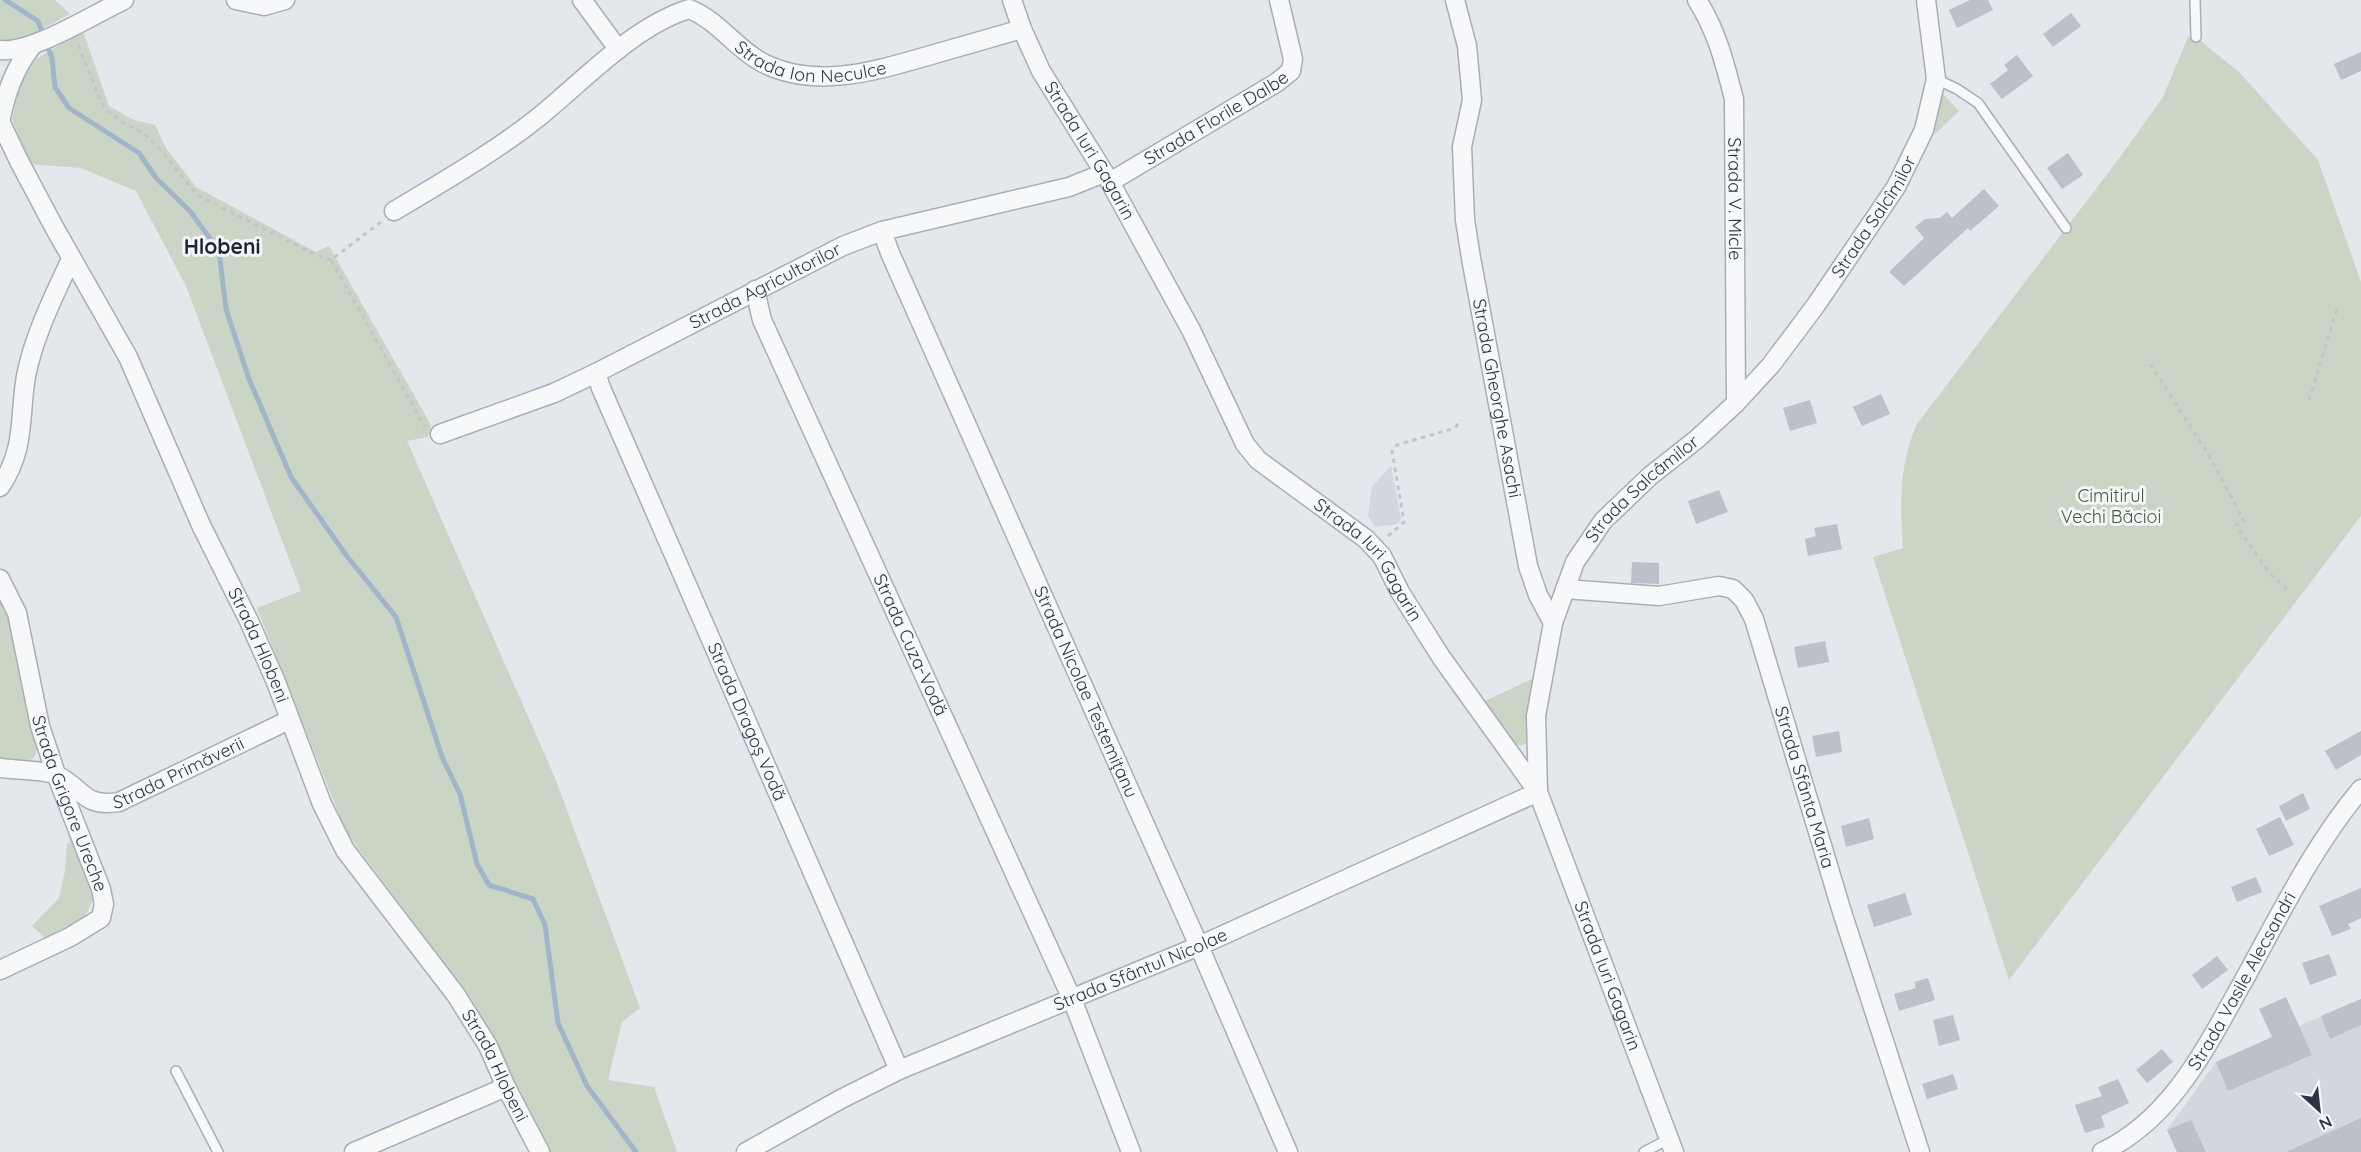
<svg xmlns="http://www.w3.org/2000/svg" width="2361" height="1152" viewBox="0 0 2361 1152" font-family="Quicksand,sans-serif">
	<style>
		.built { fill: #d2d6de }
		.green { fill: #cad5c5 }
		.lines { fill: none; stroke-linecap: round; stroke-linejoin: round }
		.stream { stroke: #a0b5ca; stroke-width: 5 }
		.building { fill: #bbc0c9 }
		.lane-casing { stroke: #a9aeb6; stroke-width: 12 }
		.street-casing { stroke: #a9aeb6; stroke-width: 21 }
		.path { stroke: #c2c5cb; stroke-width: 3; stroke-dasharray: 4.5 4.5; stroke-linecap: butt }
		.lane { stroke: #f7f8fa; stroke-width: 9 }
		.street { stroke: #f7f8fa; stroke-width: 18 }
		.labels { text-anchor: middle; stroke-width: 6; stroke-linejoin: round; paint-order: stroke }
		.street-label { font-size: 18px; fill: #2c3544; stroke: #f4f6f9 }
		.park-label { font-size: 18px; fill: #415f39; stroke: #f4f6f9 }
		.quarter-label { font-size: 21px; font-weight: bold; fill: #1e2635; stroke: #f4f6f9 }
	</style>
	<rect width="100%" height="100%" fill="#e4e7ec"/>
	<!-- built -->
	<g class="built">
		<path d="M1391,466L1401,519L1397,524L1375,527L1368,515L1372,487Z"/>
		<path d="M2361,999V1150L2356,1152H2177L2167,1130L2216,1062Z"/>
	</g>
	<!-- green -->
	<g class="green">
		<path d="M0,0H55L70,14L19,41H0Z"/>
		<path d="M83,31L109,106L134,120L155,125L166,148L196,187L316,252L329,246L431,425L428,437L407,441L555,778L640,1008L622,1022L608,1080L654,1087L677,1152H550L473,1002L346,832L257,608L301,591L186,286L136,191L81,168L29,164L12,119L20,85L36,59Z"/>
		<path d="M2188,37H2196L2240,73L2318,160L2361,282V516L2009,980L1873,557L1903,548C1900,506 1899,463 1917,424L2121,156L2163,97Z"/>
		<path d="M1942,93L1959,111L1934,135Z"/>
		<path d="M0,593L13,621L39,744L35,756L28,763L0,762Z"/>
		<path d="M1532,679L1526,744L1515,746L1485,701Z"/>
		<path d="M75,835L95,895C84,922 76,929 50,942L32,926L59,898L65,871L67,844L70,843L69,836Z"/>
	</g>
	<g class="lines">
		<!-- stream -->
		<path class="stream" d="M5,0L38,21L52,58L55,87L69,108L139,153L156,178L190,211L219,251L226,309L249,379L291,477L346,555L396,617L442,757L460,794L477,864L489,885L533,899L545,925L558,1023L587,1086L636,1152"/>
	</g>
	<!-- building -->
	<g class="building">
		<path d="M1970,0H1988L1993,10L1957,28L1949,10Z"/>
		<path d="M2071,13L2081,26L2053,47L2043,34Z"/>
		<path d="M2361,52V71L2341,80L2334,64Z"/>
		<path d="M2017,55L2033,76L2002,99L1990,84L2008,70L2004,65Z"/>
		<path d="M2068,153L2083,175L2062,189L2047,168Z"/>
		<path d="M1984,189L1999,206L1970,231L1968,228L1904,286L1889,272L1924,238L1915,227L1925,219L1940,218L1947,212L1952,218Z"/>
		<path d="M1881,394L1890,414L1862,426L1853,407Z"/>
		<path d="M1810,400L1817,423L1790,431L1783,408Z"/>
		<path d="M1719,490L1728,512L1696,524L1688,501Z"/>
		<path d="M1837,524L1842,549L1808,556L1805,539L1816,536L1814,528Z"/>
		<path d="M1632,562L1659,563V584L1631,583Z"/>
		<path d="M1825,641L1829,662L1798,668L1794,647Z"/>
		<path d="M1839,731L1842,752L1816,757L1812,736Z"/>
		<path d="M2361,731V755L2336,770L2325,751Z"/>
		<path d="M2303,793L2310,809L2286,821L2279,806Z"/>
		<path d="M2280,817L2294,845L2269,856L2256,829Z"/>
		<path d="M1869,818L1874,839L1846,847L1841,826Z"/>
		<path d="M2256,877L2262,892L2237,902L2231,887Z"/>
		<path d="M2361,888V918L2348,924L2351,929L2332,936L2319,906Z"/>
		<path d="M1905,893L1912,915L1874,927L1867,905Z"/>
		<path d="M2329,954L2337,975L2310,985L2302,963Z"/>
		<path d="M2217,956L2228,970L2202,989L2192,975Z"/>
		<path d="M1928,978L1935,1000L1899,1011L1894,994L1916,988L1914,982Z"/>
		<path d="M2286,997L2312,1055L2228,1091L2216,1062L2272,1037L2259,1009Z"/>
		<path d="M2361,999V1025L2330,1039L2321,1016Z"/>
		<path d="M1953,1015L1960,1040L1939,1046L1933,1020Z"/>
		<path d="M2162,1049L2173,1062L2147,1083L2136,1070Z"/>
		<path d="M1953,1074L1958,1089L1927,1099L1922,1084Z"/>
		<path d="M2118,1079L2129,1103L2101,1116L2105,1127L2085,1133L2075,1105L2102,1096L2098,1087Z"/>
		<path d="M2361,1118V1152H2286Z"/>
		<path d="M2191,1120L2206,1152H2177L2167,1130Z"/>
	</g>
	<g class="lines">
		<defs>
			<g id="lane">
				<path d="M2195,0L2196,37"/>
				<path d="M1936,79L1957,89L1978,103L2066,228"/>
				<path d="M176,1071L218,1152"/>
				<path d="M1644,1152L1669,1139"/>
			</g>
			<g id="street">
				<path d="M236,0L264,6L285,0"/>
				<path d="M582,0L618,49"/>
				<path id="s1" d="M1012,0L1022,29L1041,71L1110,182L1191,330L1245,444L1258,460L1366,539L1382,556L1400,592L1441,657L1538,792L1674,1152"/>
				<path id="s2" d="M1455,0L1467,46L1472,100L1462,147L1465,220L1471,258L1528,566L1538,595L1553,623"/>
				<path id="s3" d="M1697,0C1717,31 1725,64 1734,99L1736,403"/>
				<path d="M0,50C31,54 94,14 124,0"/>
				<path id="s4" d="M0,121L19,161L54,227L128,357L201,525L249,621L276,682L322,804L345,850L456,995L488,1046L506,1087L540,1152"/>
				<path d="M0,122C6,93 14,69 32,46"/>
				<path id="s5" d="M1110,182L1276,83L1291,71L1293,59L1279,0"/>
				<path id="s6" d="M394,211C444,181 495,152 540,116C584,80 634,26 689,9C718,20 736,49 763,63C819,91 881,69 938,53C966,45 994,37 1022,29"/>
				<path id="s7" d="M882,231L890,253L1199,946L1288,1152"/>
				<path id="s8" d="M755,290L762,320L1072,999L1131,1152"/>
				<path id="s9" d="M596,373L601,388L899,1070"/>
				<path id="s10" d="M440,434L554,393L596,373L843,246L882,231L1069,187L1104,173"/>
				<path d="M0,487C26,449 19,417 26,376C34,335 54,296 71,259"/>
				<path id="s11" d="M0,579L17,613L40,726L56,774L101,889L104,904L101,918L70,937L0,970"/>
				<path id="s12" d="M1565,589L1659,596L1719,586L1733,589L1744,600L1754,619L1842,912L1920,1152"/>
				<path id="s13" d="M0,768C13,770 46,770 56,775C83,787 82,808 119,802L289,720"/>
				<path d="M354,1152L506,1087"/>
				<path id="s14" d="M746,1152L841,1099L899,1070L1199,946L1538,792L1536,716L1553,623L1575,562L1603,521L1650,476L1697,439L1736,403L1771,365L1816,305L1896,187L1924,130L1936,79L1926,0"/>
				<path id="s15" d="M2102,1152C2170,1120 2205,1050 2240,987C2277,921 2312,847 2361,789"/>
			</g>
		</defs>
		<!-- lane casing -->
		<use href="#lane" class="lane-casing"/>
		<!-- street casing -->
		<use href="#street" class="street-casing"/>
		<!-- path -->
		<g class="path">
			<path d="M78,45L104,108L122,122L145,134L159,148L197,195L314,254L331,260"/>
			<path d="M381,222L331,260L425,427"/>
			<path d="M2150,364L2207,452L2244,521L2236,525L2270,574L2287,589"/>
			<path d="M2309,400L2337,309"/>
			<path d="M1388,536L1404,522L1392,451L1397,445L1455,428L1461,420"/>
		</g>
		<!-- lane -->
		<use href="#lane" class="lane"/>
		<!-- street -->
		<use href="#street" class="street"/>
	</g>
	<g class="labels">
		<!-- street labels -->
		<g class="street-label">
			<text dy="6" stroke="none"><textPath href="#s6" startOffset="498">Strada Ion Neculce</textPath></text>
			<text dy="6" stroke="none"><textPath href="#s5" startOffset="124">Strada Florile Dalbe</textPath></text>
			<text dy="6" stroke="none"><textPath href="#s1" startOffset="170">Strada Iuri Gagarin</textPath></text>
			<text dy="6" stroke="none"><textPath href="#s3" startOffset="206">Strada V. Micle</textPath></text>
			<text dy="6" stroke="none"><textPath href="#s14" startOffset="1566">Strada Salcîmilor</textPath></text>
			<text dy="6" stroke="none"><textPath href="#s10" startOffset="358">Strada Agricultorilor</textPath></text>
			<text dy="6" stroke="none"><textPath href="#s2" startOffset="404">Strada Gheorghe Asachi</textPath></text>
			<text dy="6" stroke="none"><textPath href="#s14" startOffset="1206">Strada Salcâmilor</textPath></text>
			<text dy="6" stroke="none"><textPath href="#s1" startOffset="674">Strada Iuri Gagarin</textPath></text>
			<text dy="6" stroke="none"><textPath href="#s4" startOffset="585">Strada Hlobeni</textPath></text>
			<text dy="6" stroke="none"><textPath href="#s8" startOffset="388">Strada Cuza-Vodă</textPath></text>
			<text dy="6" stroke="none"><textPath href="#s7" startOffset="504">Strada Nicolae Testemițanu</textPath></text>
			<text dy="6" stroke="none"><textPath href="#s9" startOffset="380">Strada Dragoș Vodă</textPath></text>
			<text dy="6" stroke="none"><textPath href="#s13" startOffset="194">Strada Primăverii</textPath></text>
			<text dy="6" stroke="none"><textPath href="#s12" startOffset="382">Strada Sfânta Maria</textPath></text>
			<text dy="6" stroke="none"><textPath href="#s11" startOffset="236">Strada Grigore Ureche</textPath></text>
			<text dy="6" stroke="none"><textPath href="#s14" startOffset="435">Strada Sfântul Nicolae</textPath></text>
			<text dy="6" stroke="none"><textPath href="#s1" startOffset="1160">Strada Iuri Gagarin</textPath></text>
			<text dy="6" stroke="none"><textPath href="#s15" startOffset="225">Strada Vasile Alecsandri</textPath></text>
			<text dy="6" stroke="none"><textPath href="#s4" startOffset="1071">Strada Hlobeni</textPath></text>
		</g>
		<!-- park labels -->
		<g class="park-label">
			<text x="2111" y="502">Cimitirul<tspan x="2111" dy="21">Vechi Băcioi</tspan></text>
		</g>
		<!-- quarter labels -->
		<g class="quarter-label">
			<text x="222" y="254">Hlobeni</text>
		</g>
	</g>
	<!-- north arrow -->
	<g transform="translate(2319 1110) rotate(153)" stroke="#f4f6f9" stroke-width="4.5" paint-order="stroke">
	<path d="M0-4.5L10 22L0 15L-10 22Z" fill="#2c3544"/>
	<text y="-9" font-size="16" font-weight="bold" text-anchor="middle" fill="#2c3544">N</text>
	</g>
</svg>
